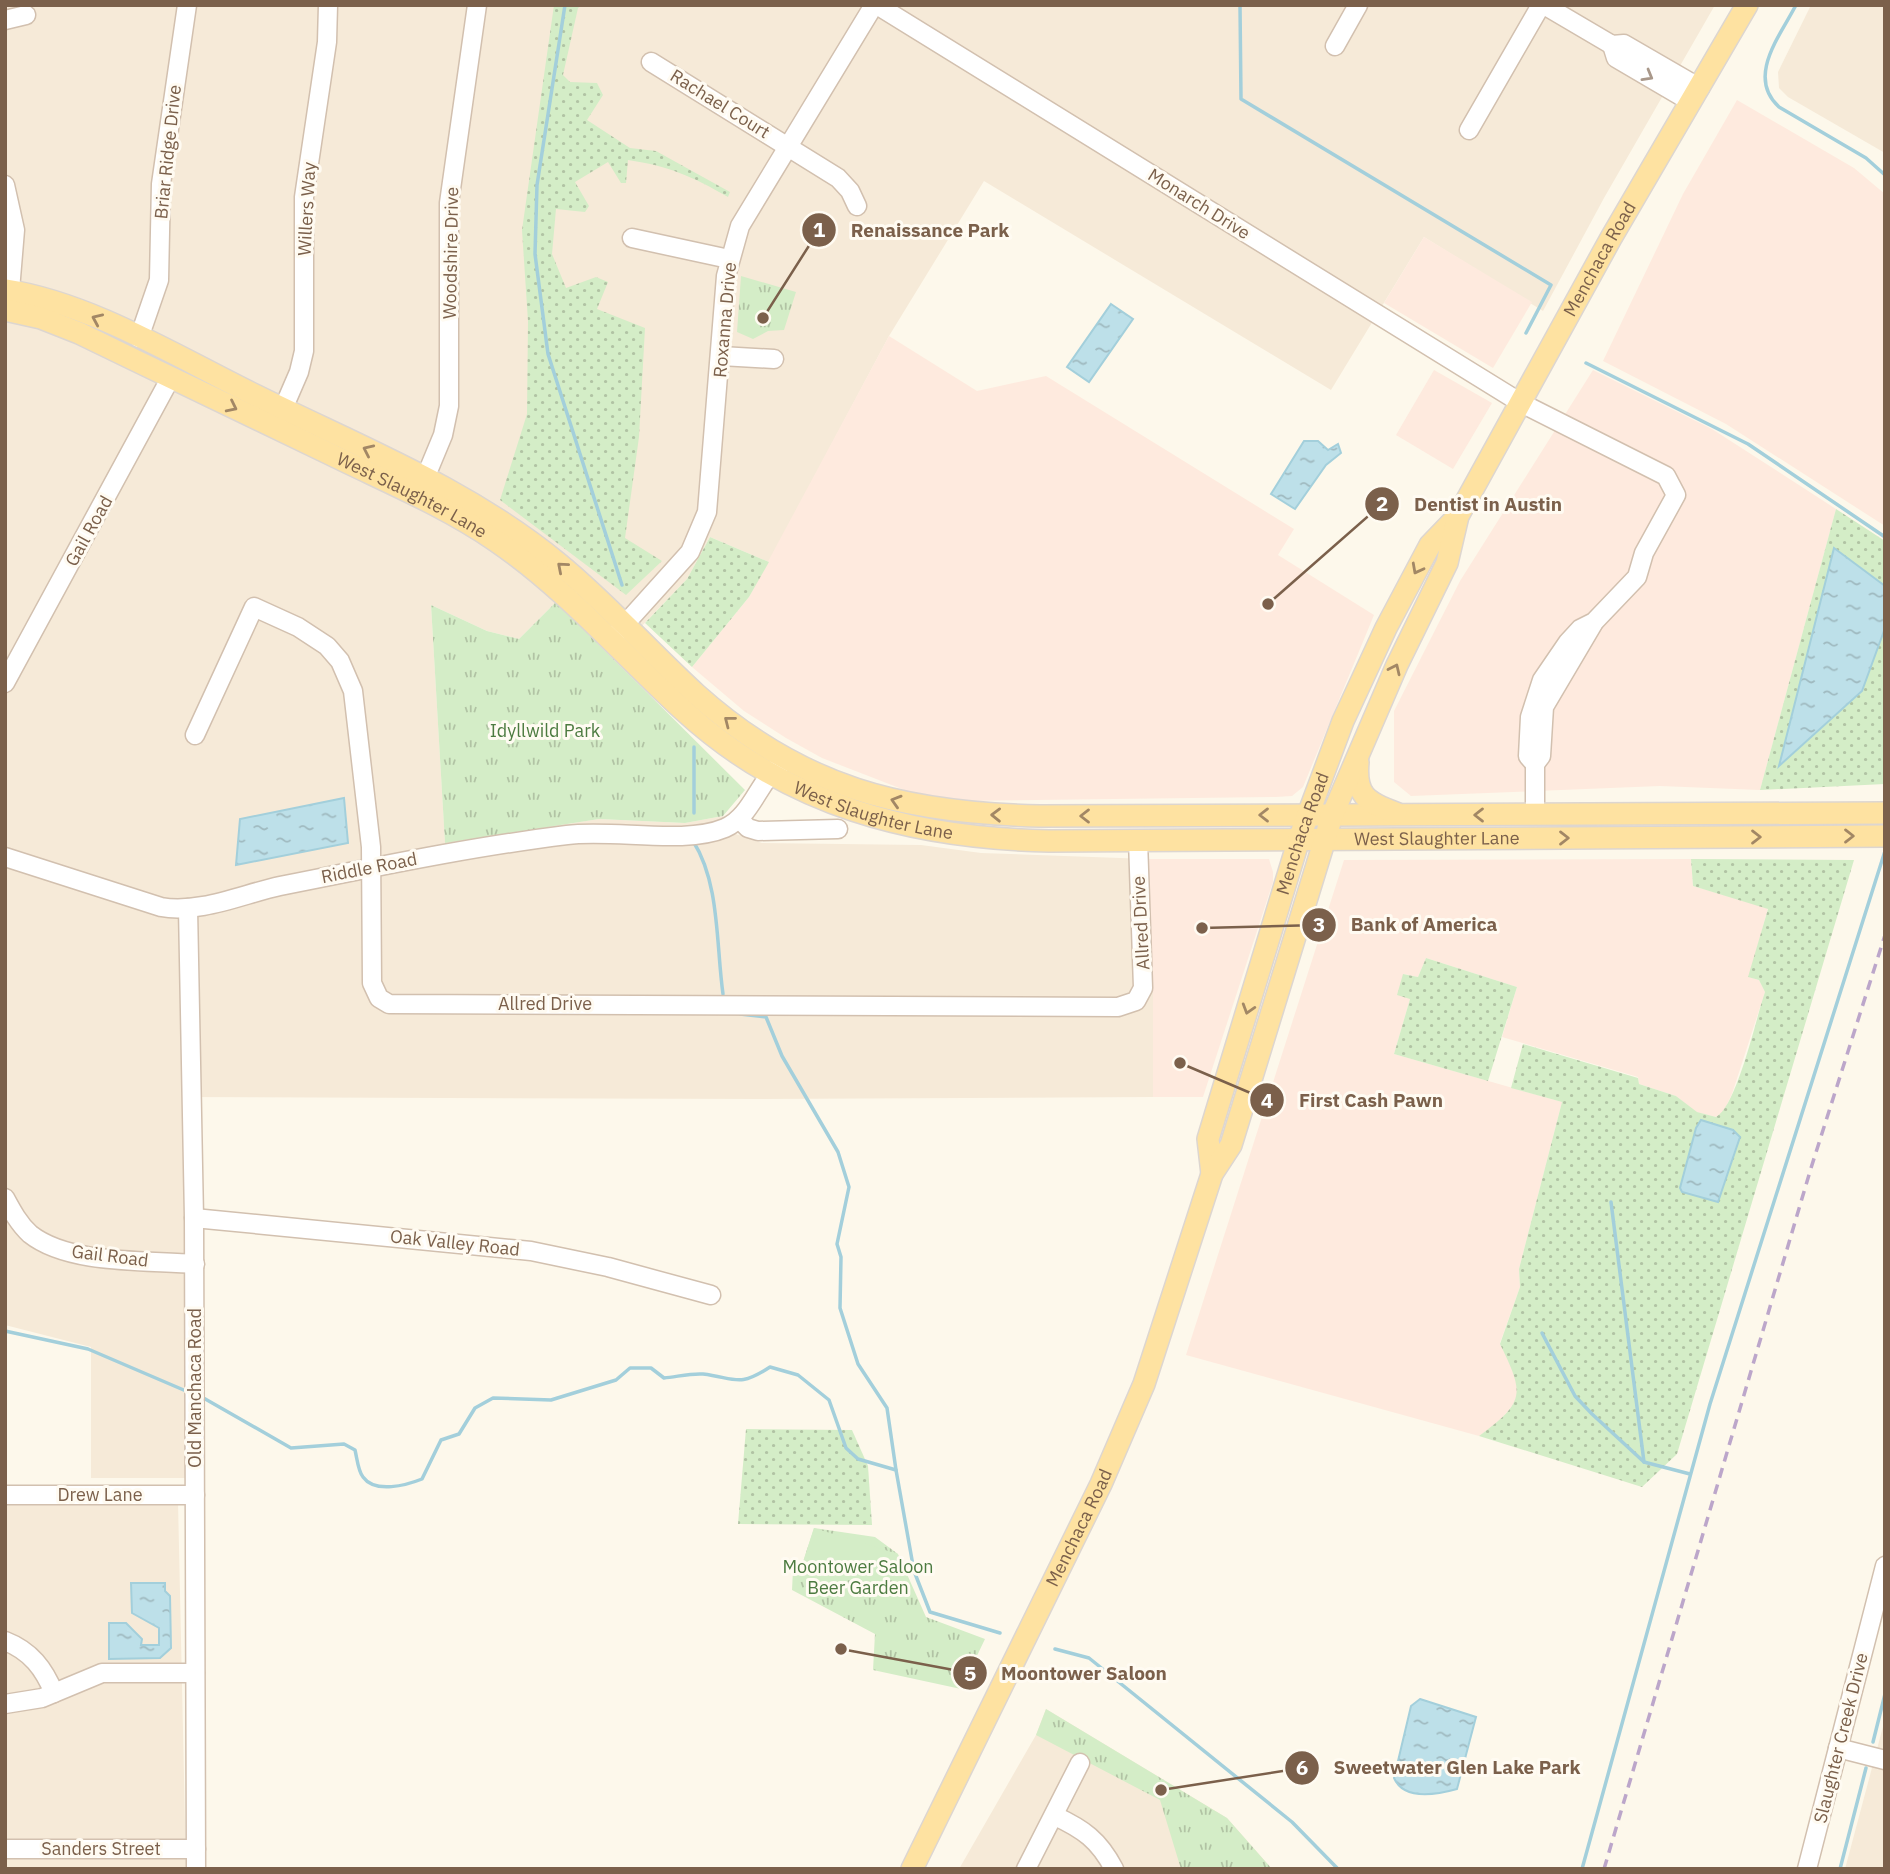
<svg xmlns="http://www.w3.org/2000/svg" width="1890" height="1874" viewBox="0 0 1890 1874" font-family="'IBM Plex Sans',sans-serif">
	<style>
		.residential { fill: #f6ead8 }
		.commercial { fill: #feeade }
		.grass { fill: url(#grass-dots) }
		.park { fill: url(#park-tufts) }
		.garden { fill: #d4edc7 }
		.water { fill: url(#water-ripples); stroke: #a3cfdb; stroke-width: 2 }
		.lines { fill: none; stroke-linecap: round; stroke-linejoin: round }
		.stream { stroke: #a3cfdb; stroke-width: 3.5 }
		.minor-casing { stroke: #d2c0af; stroke-width: 21 }
		.major-casing { stroke: #ddd6d0; stroke-width: 24 }
		.minor { stroke: #fff; stroke-width: 18 }
		.major { stroke: #fee2a1; stroke-width: 21 }
		.rail { stroke: #bca6ca; stroke-width: 3.5; stroke-dasharray: 10 7; stroke-linecap: butt }
		.oneway { stroke: #a9988a }
		.oneway2 { stroke: #a28765 }
		.labels { text-anchor: middle; stroke-width: 6; stroke-linejoin: round; paint-order: stroke }
		.street-label { font-size: 18px; fill: #7b604b; stroke: #fffbf2 }
		.park-label { font-size: 18px; fill: #4c7b40; stroke: #fffbf2 }
		.leader { fill: none; stroke: #7b604b; stroke-width: 2.5 }
		.callout-dot { fill: #7b604b; stroke: #fffbf2; stroke-width: 2.5 }
		.mark-label { font-size: 21px; text-anchor: middle; font-weight: bold; fill: #fff }
		.callout-label { font-size: 19px; text-anchor: middle; font-weight: bold; fill: #7b604b; stroke: #fffbf2; stroke-width: 6; stroke-linejoin: round; paint-order: stroke }
	</style>
	<defs>
		<pattern id="grass-dots" width="8" height="8" patternUnits="userSpaceOnUse" patternTransform="scale(1.75)"><rect width="8" height="8" fill="#d4edc7"/><path d="M2 2h.1M6 6h.1" fill="none" stroke="#b1c3a4" stroke-width="1.8" stroke-linecap="round"/></pattern>
		<pattern id="park-tufts" width="24" height="20" patternUnits="userSpaceOnUse" patternTransform="scale(1.75)"><rect width="24" height="20" fill="#d4edc7"/><path d="M3 7l-1-3M5 7V3M7 7l1-3M15 17l-1-3M17 17v-4M19 17l1-3" fill="none" stroke="#b1c3a4"/></pattern>
		<pattern id="water-ripples" width="26" height="14" patternUnits="userSpaceOnUse" patternTransform="scale(1.75)"><rect width="26" height="14" fill="#bde0e9"/><path d="M2 4q2-2 4 0t4 0M15 11q2-2 4 0t4 0" fill="none" stroke="#9fb9bf"/></pattern>
	</defs>
	<rect width="100%" height="100%" fill="#fdf8eb"/>
	<!-- residential -->
	<g class="residential">
		<path d="M5,5H1715L1604,198L1543,311L1424,237L1331,390L984,181L889,336L769,562L710,537L687,579L612,657L556,602L519,639L487,631L431,605L445,842L599,819L685,823L723,816L733,833L762,843L921,845L981,853L1148,859L1153,991V1097L761,1099L182,1097L189,1478H91V1347L5,1325Z"/>
		<path d="M1811,5H1885V153L1788,97L1779,88L1778,72Z"/>
		<path d="M5,1501H178L186,1869H5Z"/>
		<path d="M1046,1709L1227,1818L1272,1869H959L1036,1735Z"/>
		<path d="M1885,1719V1869H1845Z"/>
	</g>
	<!-- commercial -->
	<g class="commercial">
		<path d="M1737,100L1854,168L1885,194V526L1726,424L1603,361L1683,194Z"/>
		<path d="M1424,237L1532,302L1493,368L1384,303Z"/>
		<path d="M889,336L977,391L1046,376L1294,529L1278,555L1374,615L1303,787L1292,796L1276,797L955,801L920,796L822,758L786,738L744,711L692,667L749,597Z"/>
		<path d="M1434,370L1492,403L1453,469L1396,435Z"/>
		<path d="M1593,370L1712,429L1836,509L1760,790L1660,786L1411,796L1394,782V711L1460,581Z"/>
		<path d="M1148,859H1269L1273,872V882L1203,1097H1153V991Z"/>
		<path d="M1691,859L1693,886L1768,908L1749,977L1759,980L1765,992L1732,1094L1723,1113L1716,1117L1696,1112L1676,1096L1639,1084L1638,1077L1502,1037L1517,987L1426,958L1418,977L1404,974L1410,999L1394,1054L1562,1102L1519,1269L1520,1287L1500,1343L1518,1380L1517,1400L1499,1422L1479,1436L1186,1355L1344,860Z"/>
	</g>
	<!-- grass -->
	<g class="grass">
		<path d="M554,5H582L578,8L563,75L570,82L597,83L603,95L587,120L630,148L656,151L730,192L728,197C692,176 668,166 628,160L626,183H621L608,162L575,182L589,206L585,212L556,209L552,254L566,288L596,277L608,282L597,309L645,328L639,437L625,538L662,561L626,595L500,500L527,414L528,321L522,230Z"/>
		<path d="M1836,509L1885,541V784L1760,790Z"/>
		<path d="M710,537L769,562L749,597L692,667L645,623L687,579Z"/>
		<path d="M1691,859L1854,860L1677,1454L1642,1487L1479,1436C1526,1402 1524,1393 1500,1344L1520,1287L1519,1269L1562,1102L1511,1088L1523,1044L1638,1078L1639,1084L1676,1096L1697,1112L1716,1117C1737,1106 1756,1018 1765,992L1759,980L1748,977L1768,909L1693,886Z"/>
		<path d="M1426,958L1517,987L1488,1081L1394,1054L1410,999L1397,995L1403,974L1418,977Z"/>
		<path d="M746,1429L852,1430L868,1466L872,1525L738,1524Z"/>
	</g>
	<!-- park -->
	<g class="park">
		<path d="M741,276L796,292L784,330L768,331L753,339L737,332Z"/>
		<path d="M556,602L745,790L723,816L685,823L599,819L445,843L431,605L487,631L519,639Z"/>
		<path d="M814,1528L875,1537L898,1554L926,1617L985,1639L961,1689L873,1670L875,1634L792,1590L793,1570L803,1562Z"/>
		<path d="M1046,1709L1227,1818L1272,1869H1181L1160,1800L1036,1735Z"/>
	</g>
	<!-- garden -->
	<path class="garden" d="M814,1528L898,1554L882,1586L803,1562Z"/>
	<!-- water -->
	<g class="water">
		<path d="M1111,304L1133,319L1089,382L1067,367Z"/>
		<path d="M1304,441H1318L1328,450L1338,444L1341,453L1326,465L1295,509L1271,494Z"/>
		<path d="M1834,548L1885,586V628L1862,691L1779,766Z"/>
		<path d="M344,798L348,843L236,865L240,819Z"/>
		<path d="M1701,1120L1733,1130L1740,1137L1718,1202L1682,1192L1680,1188L1696,1128Z"/>
		<path d="M131,1583H165V1591L170,1596L171,1648L160,1658L109,1659V1623H126L142,1639L141,1645H159V1628L132,1613Z"/>
		<path d="M1420,1699L1476,1717L1457,1789C1439,1794 1404,1801 1394,1778L1411,1706Z"/>
	</g>
	<g class="lines">
		<!-- stream -->
		<g class="stream">
			<path d="M565,5L537,185L535,254L548,354L622,585"/>
			<path d="M1240,5L1241,99L1551,285L1526,333"/>
			<path d="M1796,5C1780,36 1746,77 1779,107L1866,158L1885,175"/>
			<path d="M1586,363L1748,444L1885,537"/>
			<path d="M694,813V747"/>
			<path d="M693,841C720,883 716,945 723,994"/>
			<path d="M740,1014L766,1017L782,1056L838,1152L849,1187L837,1244L841,1257L840,1308L858,1364L887,1408L896,1470"/>
			<path d="M1611,1202L1644,1462"/>
			<path d="M5,1331L88,1349L186,1391"/>
			<path d="M1542,1333L1575,1396L1592,1414L1644,1462L1690,1474"/>
			<path d="M200,1396L291,1448L344,1444L355,1450C357,1458 358,1471 363,1477C375,1494 407,1485 422,1479L441,1440L459,1434L475,1408L493,1398L551,1400L616,1380L630,1368H651L664,1378C676,1377 691,1373 703,1374C736,1378 738,1388 770,1367L798,1375L829,1400L846,1448L858,1459L896,1470L914,1571L930,1612L1000,1633"/>
			<path d="M1055,1649L1089,1658L1292,1822L1338,1869"/>
			<path d="M1873,1742L1885,1694"/>
			<path d="M1582,1869L1710,1404L1885,851"/>
			<path d="M1840,1869L1866,1768"/>
		</g>
		<defs>
			<g id="minor">
				<path d="M877,5L1521,403L1666,476L1676,495L1644,553L1637,577L1594,622L1580,629L1568,642L1542,680L1530,717L1528,756L1535,764"/>
				<path d="M1544,5L1612,45L1624,44L1700,88"/>
				<path d="M5,20L26,15"/>
				<path d="M1612,45L1616,58L1691,102"/>
				<path d="M1335,46L1358,5"/>
				<path d="M651,62L838,178L850,191L857,206"/>
				<path d="M1469,130L1541,5"/>
				<path d="M5,185L15,230L9,302"/>
				<path d="M632,238L729,259"/>
				<path d="M139,338L159,280L161,184L187,5"/>
				<path d="M721,356L774,359"/>
				<path d="M283,409L299,372L304,351V197L327,42L328,5"/>
				<path d="M421,488L443,435L449,406V203L477,5"/>
				<path d="M617,633L690,552L707,512L726,276L740,226L874,5"/>
				<path d="M5,683L171,377"/>
				<path d="M195,735L254,607L298,627L327,646L340,661L353,691L371,847L372,983L379,998L389,1004L1118,1007L1136,1001L1143,988L1138,840"/>
				<path d="M1535,814V764L1541,756L1544,707L1593,624"/>
				<path d="M739,819L748,828L758,831L838,829"/>
				<path d="M5,857L161,907C199,914 243,894 280,886C376,867 470,847 567,835C613,829 685,845 725,828C752,816 758,782 780,765"/>
				<path d="M188,908L194,1218L196,1869"/>
				<path d="M5,1198C12,1211 19,1224 30,1234C69,1265 147,1260 195,1264"/>
				<path d="M194,1218L531,1251L608,1267L711,1295"/>
				<path d="M5,1495H195"/>
				<path d="M5,1641C31,1651 44,1669 54,1693"/>
				<path d="M5,1704L42,1698L102,1673H195"/>
				<path d="M1838,1748L1885,1760"/>
				<path d="M1055,1816C1083,1829 1099,1840 1114,1869"/>
				<path d="M5,1849H196"/>
				<path d="M1026,1869L1080,1763"/>
				<path d="M1807,1869L1885,1566"/>
			</g>
			<g id="major">
				<path d="M5,290C91,303 179,358 257,396C360,447 468,489 558,563C607,603 649,651 696,694C801,788 903,813 1040,816L1885,813"/>
				<path id="s1" d="M5,310L41,318L79,333C163,374 247,414 332,455C387,482 445,506 496,541C566,589 621,653 683,710C787,806 912,838 1049,841L1885,836"/>
				<path d="M1358,762C1355,795 1366,802 1396,813"/>
				<path id="s2" d="M1212,1174L1208,1139L1299,839L1343,721L1386,628L1430,545L1458,516"/>
				<path id="s3" d="M912,1869L1101,1484L1144,1384L1212,1174L1231,1145L1332,816L1397,665L1447,563L1458,516L1611,238L1747,5"/>
			</g>
		</defs>
		<!-- minor casing -->
		<use href="#minor" class="minor-casing"/>
		<!-- major casing -->
		<use href="#major" class="major-casing"/>
		<!-- minor -->
		<use href="#minor" class="minor"/>
		<!-- major -->
		<use href="#major" class="major"/>
		<!-- rail -->
		<path class="rail" d="M1604,1869L1811,1168L1885,935"/>
	</g>
	<!-- one-way arrows -->
	<defs><path id="oneway-chevron" d="M-2-3.5L2.5 0L-2 3.5" fill="none" stroke-width="1.6" stroke-linecap="round" stroke-linejoin="round" transform="scale(1.75)"/></defs>
	<use class="oneway" href="#oneway-chevron" transform="translate(1648 76) rotate(30)"/>
	<g class="oneway2">
		<use href="#oneway-chevron" transform="translate(97 319) rotate(-156)"/>
		<use href="#oneway-chevron" transform="translate(232 407) rotate(26)"/>
		<use href="#oneway-chevron" transform="translate(368 450) rotate(-155)"/>
		<use href="#oneway-chevron" transform="translate(562 567) rotate(-139)"/>
		<use href="#oneway-chevron" transform="translate(1417 569) rotate(118)"/>
		<use href="#oneway-chevron" transform="translate(1395 669) rotate(-65)"/>
		<use href="#oneway-chevron" transform="translate(729 721) rotate(-142)"/>
		<use href="#oneway-chevron" transform="translate(896 801) rotate(-163)"/>
		<use href="#oneway-chevron" transform="translate(996 815) rotate(-179)"/>
		<use href="#oneway-chevron" transform="translate(1264 815) rotate(180)"/>
		<use href="#oneway-chevron" transform="translate(1479 815) rotate(180)"/>
		<use href="#oneway-chevron" transform="translate(1085 816) rotate(180)"/>
		<use href="#oneway-chevron" transform="translate(1849 836)"/>
		<use href="#oneway-chevron" transform="translate(1756 837)"/>
		<use href="#oneway-chevron" transform="translate(1564 838)"/>
		<use href="#oneway-chevron" transform="translate(1248 1009) rotate(107)"/>
	</g>
	<g class="labels">
		<!-- street labels -->
		<g class="street-label">
			<text transform="translate(720 104) rotate(32)" y="6">Rachael Court</text>
			<text transform="translate(168 152) rotate(-84)" y="6">Briar Ridge Drive</text>
			<text transform="translate(1199 204) rotate(32)" y="6">Monarch Drive</text>
			<text transform="translate(307 209) rotate(-87)" y="6">Willers Way</text>
			<text transform="translate(451 253) rotate(-89)" y="6">Woodshire Drive</text>
			<text dy="6" stroke="none"><textPath href="#s3" startOffset="1757">Menchaca Road</textPath></text>
			<text transform="translate(725 320) rotate(-85)" y="6">Roxanna Drive</text>
			<text dy="6" stroke="none"><textPath href="#s1" startOffset="448">West Slaughter Lane</textPath></text>
			<text transform="translate(89 531) rotate(-61)" y="6">Gail Road</text>
			<text dy="6" stroke="none"><textPath href="#s1" startOffset="1015">West Slaughter Lane</textPath></text>
			<text dy="6" stroke="none"><textPath href="#s2" startOffset="355">Menchaca Road</textPath></text>
			<text dy="6" stroke="none"><textPath href="#s1" startOffset="1582">West Slaughter Lane</textPath></text>
			<text transform="translate(369 868) rotate(-11)" y="6">Riddle Road</text>
			<text transform="translate(1141 923) rotate(-93)" y="6">Allred Drive</text>
			<text x="545" y="1010">Allred Drive</text>
			<text transform="translate(455 1243) rotate(6)" y="6">Oak Valley Road</text>
			<text transform="translate(110 1256) rotate(7)" y="6">Gail Road</text>
			<text transform="translate(195 1388) rotate(-90)" y="6">Old Manchaca Road</text>
			<text x="100" y="1501">Drew Lane</text>
			<text dy="6" stroke="none"><textPath href="#s3" startOffset="380">Menchaca Road</textPath></text>
			<text transform="translate(1841 1738) rotate(-76)" y="6">Slaughter Creek Drive</text>
			<text x="101" y="1855">Sanders Street</text>
		</g>
		<!-- park labels -->
		<g class="park-label">
			<text x="545" y="737">Idyllwild Park</text>
			<text x="858" y="1573">Moontower Saloon<tspan x="858" dy="21">Beer Garden</tspan></text>
		</g>
	</g>
	<!-- callouts -->
	<path class="leader" d="M763 318L819 230M1268 604L1382 504M1202 928L1319 925M1180 1063L1267 1100M841 1649L970 1673M1161 1790L1302 1768"/>
	<g class="callout-dot">
		<circle cx="763" cy="318" r="7"/>
		<circle cx="1268" cy="604" r="7"/>
		<circle cx="1202" cy="928" r="7"/>
		<circle cx="1180" cy="1063" r="7"/>
		<circle cx="841" cy="1649" r="7"/>
		<circle cx="1161" cy="1790" r="7"/>
		<circle cx="819" cy="230" r="18"/>
		<circle cx="1382" cy="504" r="18"/>
		<circle cx="1319" cy="925" r="18"/>
		<circle cx="1267" cy="1100" r="18"/>
		<circle cx="970" cy="1673" r="18"/>
		<circle cx="1302" cy="1768" r="18"/>
	</g>
	<g class="mark-label">
		<text x="819" y="237">1</text>
		<text x="1382" y="511">2</text>
		<text x="1319" y="932">3</text>
		<text x="1267" y="1108">4</text>
		<text x="970" y="1681">5</text>
		<text x="1302" y="1775">6</text>
	</g>
	<g class="callout-label">
		<text x="930" y="237">Renaissance Park</text>
		<text x="1488" y="511">Dentist in Austin</text>
		<text x="1424" y="931">Bank of America</text>
		<text x="1371" y="1107">First Cash Pawn</text>
		<text x="1084" y="1680">Moontower Saloon</text>
		<text x="1457" y="1774">Sweetwater Glen Lake Park</text>
	</g>
	<!-- border -->
	<rect width="1890" height="1874" fill="none" stroke="#7b604b" stroke-width="14"/>
</svg>
